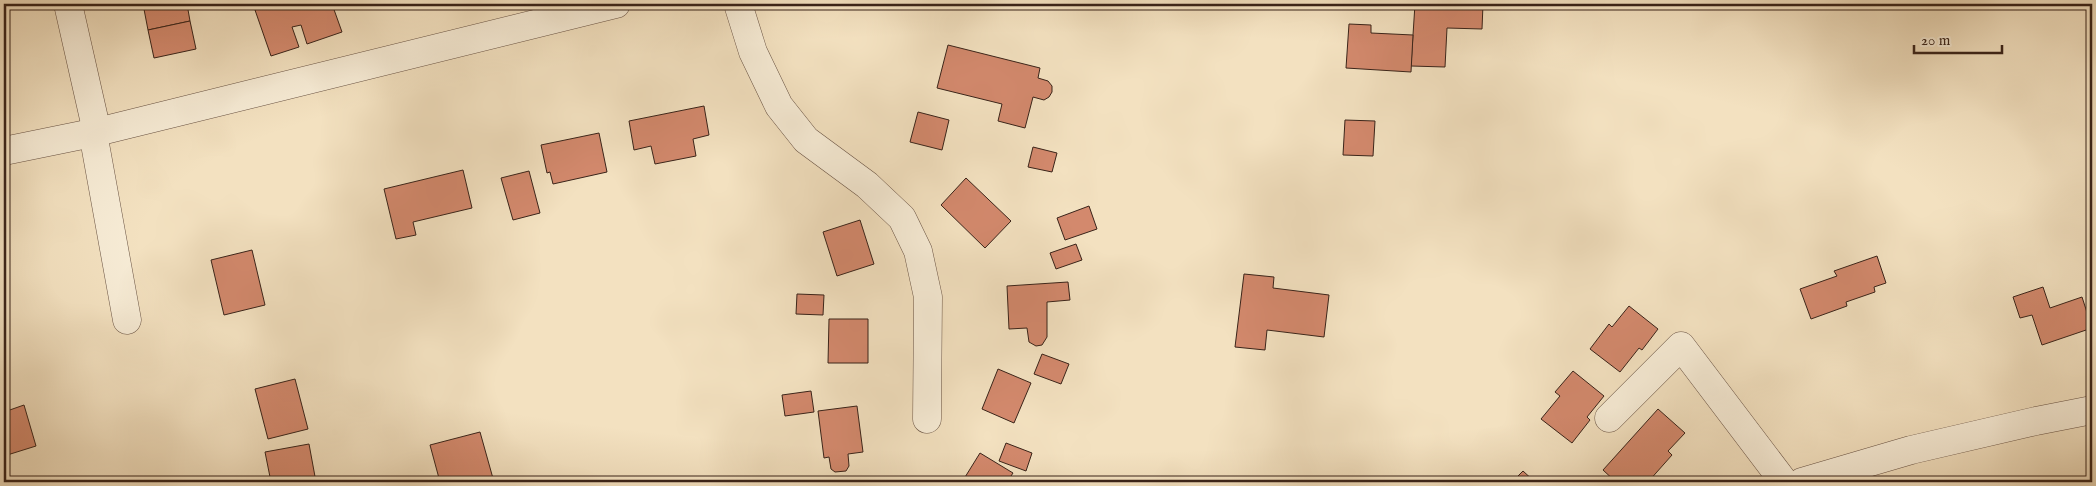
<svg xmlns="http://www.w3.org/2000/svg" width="2096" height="486" viewBox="0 0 2096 486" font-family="'IM FELL English',serif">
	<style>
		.building { fill: #d3896d; stroke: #392319 }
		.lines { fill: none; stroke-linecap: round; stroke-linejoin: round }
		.minor-casing { stroke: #685243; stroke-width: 29 }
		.minor { stroke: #f7ecd6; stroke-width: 28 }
	</style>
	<rect width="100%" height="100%" fill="#f3e1c0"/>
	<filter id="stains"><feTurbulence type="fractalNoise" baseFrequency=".004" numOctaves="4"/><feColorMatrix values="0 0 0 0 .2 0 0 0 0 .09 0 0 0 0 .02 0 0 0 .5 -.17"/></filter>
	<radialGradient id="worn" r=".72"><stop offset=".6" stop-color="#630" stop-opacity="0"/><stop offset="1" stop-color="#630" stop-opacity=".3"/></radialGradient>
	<!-- building -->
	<g class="building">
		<path d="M143,4H187L190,21L148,30Z"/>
		<path d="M274,4H332L342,32L307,44L301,25L292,27L299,47L271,56L255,10Z"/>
		<path d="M1415,4H1483L1482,29L1447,28L1445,67L1411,66Z"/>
		<path d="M190,21L196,49L154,58L148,30Z"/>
		<path d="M1349,24L1371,25V33L1413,35L1411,72L1346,68Z"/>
		<path d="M948,45L1040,68L1038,78L1048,81L1052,86V92L1049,97L1044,100L1033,97L1025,128L998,121L1002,104L937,88Z"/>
		<path d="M704,106L709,135L693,139L696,156L655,164L651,146L634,150L629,121Z"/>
		<path d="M918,112L949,120L942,150L910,142Z"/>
		<path d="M1345,120L1375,121L1373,156L1343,155Z"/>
		<path d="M599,133L607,172L553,184L550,172L547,173L541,145Z"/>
		<path d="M1033,147L1057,153L1052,172L1028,167Z"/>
		<path d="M463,170L472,208L413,222L416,235L396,239L384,189Z"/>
		<path d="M529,171L540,213L513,220L501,178Z"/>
		<path d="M966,178L1011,221L985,248L941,205Z"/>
		<path d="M1089,206L1097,229L1065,240L1057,218Z"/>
		<path d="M860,220L874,264L837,276L823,232Z"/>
		<path d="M1076,244L1082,260L1056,269L1050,253Z"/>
		<path d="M252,250L265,305L224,315L211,260Z"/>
		<path d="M1877,256L1886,283L1874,287L1875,292L1846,302L1847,306L1811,319L1800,289L1837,276L1834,271Z"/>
		<path d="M1244,274L1274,277L1273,288L1329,295L1324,337L1267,330L1265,350L1235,347Z"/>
		<path d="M1068,282L1070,300L1047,302V337L1042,345L1036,346L1029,342L1027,328L1009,329L1007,286Z"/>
		<path d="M2043,287L2050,308L2082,297L2092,328L2042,345L2032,315L2020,318L2013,297Z"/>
		<path d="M797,294L824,295L823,315L796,314Z"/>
		<path d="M1629,306L1658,329L1642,350L1639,348L1620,372L1590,349L1609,324L1612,327Z"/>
		<path d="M829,319H868V363H828Z"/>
		<path d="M1042,354L1069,364L1061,384L1034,374Z"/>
		<path d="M998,369L1031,383L1014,423L982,409Z"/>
		<path d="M1573,371L1604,396L1587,417L1590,420L1572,443L1541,419L1560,396L1555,392Z"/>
		<path d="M295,379L308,429L268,439L255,389Z"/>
		<path d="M811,391L814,412L785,416L782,395Z"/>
		<path d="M24,405L36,446L4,456V412Z"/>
		<path d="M857,406L863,452L848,454L849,466L846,471L835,472L831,469L829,457L824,458L818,411Z"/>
		<path d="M1658,409L1685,433L1668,451L1672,455L1648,482H1616L1603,470Z"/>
		<path d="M480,432L494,482H458L457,479L440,482L430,445Z"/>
		<path d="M1006,443L1032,453L1026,471L999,461Z"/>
		<path d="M309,444L316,482H271L265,452Z"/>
		<path d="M980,453L1013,473L1007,482H962Z"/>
		<path d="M1523,471L1535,482H1512Z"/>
	</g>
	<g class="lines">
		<defs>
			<g id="minor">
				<path d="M68,4L97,132"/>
				<path d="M738,4L753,52L779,106L806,140L867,185L902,218L918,251L928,297L927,419"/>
				<path d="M93,133L127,320"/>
				<path d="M4,151L97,132L616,4"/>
				<path d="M1609,418L1681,346L1784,482"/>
				<path d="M1802,482L1911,450L2036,421L2092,410"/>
			</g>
		</defs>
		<!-- minor casing -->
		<use href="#minor" class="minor-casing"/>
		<!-- minor -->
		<use href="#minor" class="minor"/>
	</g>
	<!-- margin -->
	<rect width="2096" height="486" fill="none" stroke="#f3e1c0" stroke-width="20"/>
	<rect x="5" y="5" width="2086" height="476" fill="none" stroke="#392319" stroke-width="2.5"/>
	<rect x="10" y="10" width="2076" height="466" fill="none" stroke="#392319"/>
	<!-- scale -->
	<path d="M1914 45v8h88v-8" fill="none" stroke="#392319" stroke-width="2.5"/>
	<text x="1921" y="45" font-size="15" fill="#392319" stroke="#f7ecd6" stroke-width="4" paint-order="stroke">20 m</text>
	<rect width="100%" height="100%" filter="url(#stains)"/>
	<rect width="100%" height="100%" fill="url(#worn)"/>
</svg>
